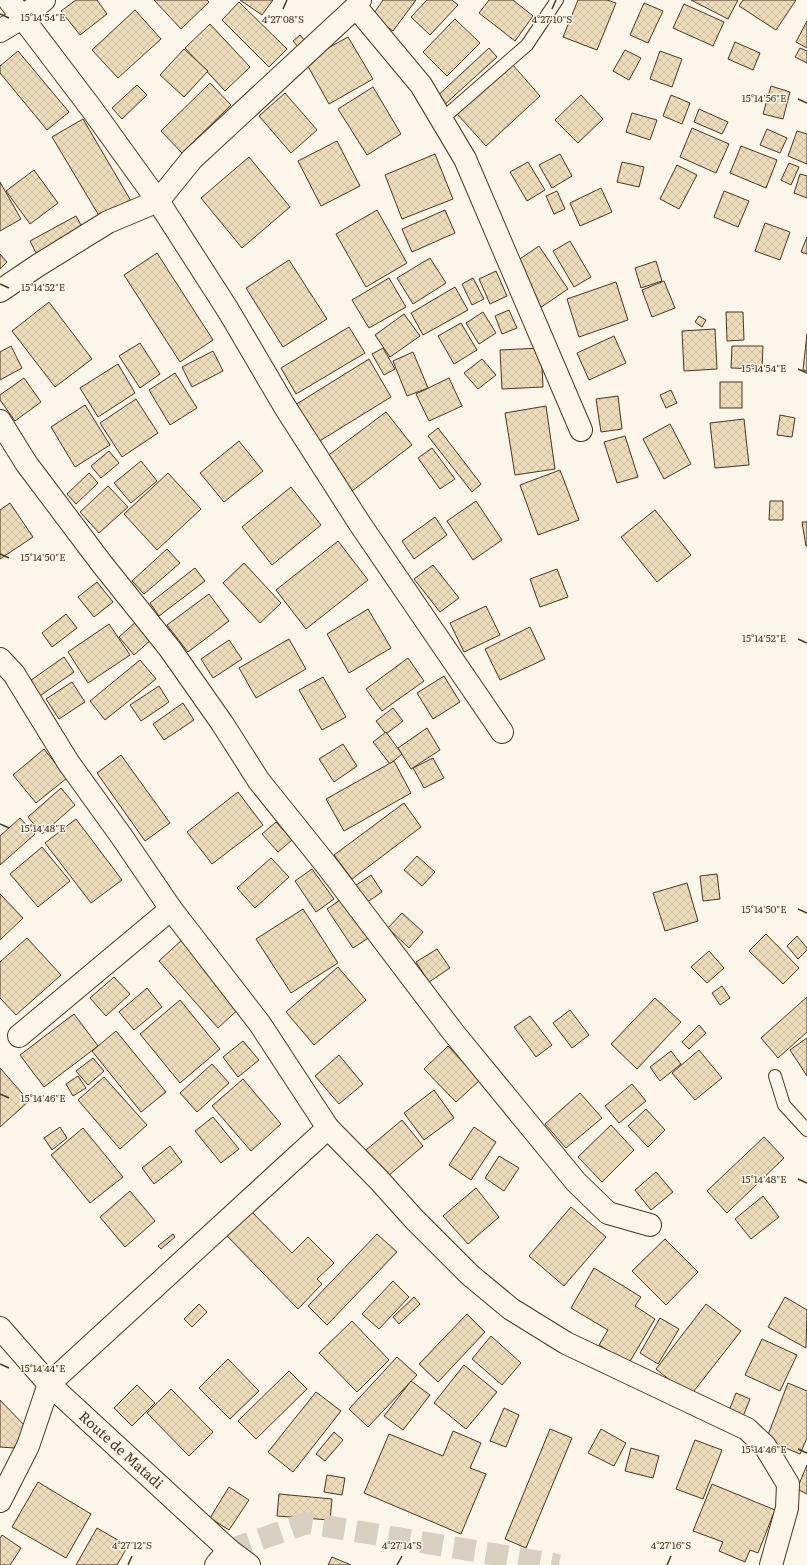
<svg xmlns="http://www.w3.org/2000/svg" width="807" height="1565" viewBox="0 0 807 1565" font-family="Literata,serif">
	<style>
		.building { fill: url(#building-cross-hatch); stroke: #4a3520 }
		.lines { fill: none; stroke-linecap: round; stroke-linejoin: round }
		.minor-tunnel { stroke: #d8cfc1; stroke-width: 22; stroke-dasharray: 22 11; stroke-linecap: butt }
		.service-casing { stroke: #4a3520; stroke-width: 14 }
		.minor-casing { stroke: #4a3520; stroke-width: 24 }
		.trunk-casing { stroke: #4a3520; stroke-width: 24 }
		.service { stroke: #fbf6e9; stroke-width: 12 }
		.minor { stroke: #fbf6e9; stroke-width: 22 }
		.trunk { stroke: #fbf6e9; stroke-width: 22 }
		.ticks { fill: none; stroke: #4a3520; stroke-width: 1.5 }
		.labels { text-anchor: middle; stroke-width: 3; stroke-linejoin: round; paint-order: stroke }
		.street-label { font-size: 14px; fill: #4a3520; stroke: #fbf6e9 }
		.ticks-label { font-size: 10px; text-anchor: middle; fill: #4a3520; stroke: #fbf6e9; stroke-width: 3; stroke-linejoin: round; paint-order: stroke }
	</style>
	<defs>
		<pattern id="building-cross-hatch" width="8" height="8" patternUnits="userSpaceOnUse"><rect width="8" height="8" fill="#ecdcbc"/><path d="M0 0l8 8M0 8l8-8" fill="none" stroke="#ccbda1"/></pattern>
	</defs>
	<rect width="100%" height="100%" fill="#fbf6e9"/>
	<!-- building -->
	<g class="building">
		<path d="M76,0H97L107,14L80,35L61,11Z"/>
		<path d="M154,0H207L209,2L181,29Z"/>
		<path d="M240,0H273L262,15Z"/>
		<path d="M383,0H416L393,31L372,16Z"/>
		<path d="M427,0H452L458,5L430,35L411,17Z"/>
		<path d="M489,0H513L533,16L515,41L479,13Z"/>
		<path d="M578,0H607L616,3L597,50L563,37Z"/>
		<path d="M691,0H738L728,19Z"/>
		<path d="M743,0H796L776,30L739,6Z"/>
		<path d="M239,2L287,49L269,67L222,20Z"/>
		<path d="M644,3L663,11L648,43L630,35Z"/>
		<path d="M684,4L724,22L713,46L673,28Z"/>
		<path d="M135,10L161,39L118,78L92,50Z"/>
		<path d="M455,19L480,43L447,76L423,52Z"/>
		<path d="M807,21V48L796,42Z"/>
		<path d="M210,24L250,67L225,91L185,48Z"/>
		<path d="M300,35L306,42L299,48L293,41Z"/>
		<path d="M348,37L373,79L329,104L305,61Z"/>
		<path d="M735,42L760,53L753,70L728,59Z"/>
		<path d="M489,48L497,57L442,107L434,99Z"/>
		<path d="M800,48L807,51V63L795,57Z"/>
		<path d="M184,49L208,71L184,97L160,75Z"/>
		<path d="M625,50L641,58L629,80L613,71Z"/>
		<path d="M18,51L69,112L47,130L0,73V66Z"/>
		<path d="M660,51L682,59L672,87L650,79Z"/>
		<path d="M512,64L540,96L486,146L457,114Z"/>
		<path d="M210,83L231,105L182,153L161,131Z"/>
		<path d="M137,85L147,95L122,119L112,108Z"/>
		<path d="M771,86L790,92L783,119L763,114Z"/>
		<path d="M373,87L401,134L367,155L338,109Z"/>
		<path d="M285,93L317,130L291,153L259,116Z"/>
		<path d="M581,95L603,119L578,143L555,120Z"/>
		<path d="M671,95L690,103L682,124L663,116Z"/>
		<path d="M699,109L728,122L722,134L694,122Z"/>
		<path d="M632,113L657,120L650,140L626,132Z"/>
		<path d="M83,119L131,201L101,219L52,137Z"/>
		<path d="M692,128L729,144L716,173L680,157Z"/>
		<path d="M767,129L787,138L780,153L760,145Z"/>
		<path d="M797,131L807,134V164L788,156Z"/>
		<path d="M337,141L360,186L321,206L298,161Z"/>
		<path d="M741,146L777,160L766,188L730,173Z"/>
		<path d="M435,154L453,199L402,219L385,175Z"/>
		<path d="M560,154L572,176L552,188L539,165Z"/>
		<path d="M249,157L290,207L242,248L201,198Z"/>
		<path d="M528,162L545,190L527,201L510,172Z"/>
		<path d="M622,162L644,167L639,187L617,182Z"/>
		<path d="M789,163L799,167L791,185L781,180Z"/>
		<path d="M677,165L697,175L679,209L660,199Z"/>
		<path d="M34,170L58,203L30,224L6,191Z"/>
		<path d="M800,174L807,176V198L794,193Z"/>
		<path d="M0,182L21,219L0,231Z"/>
		<path d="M601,188L612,212L580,226L570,203Z"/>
		<path d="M557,191L565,209L554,214L546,196Z"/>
		<path d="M724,191L749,201L738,227L714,217Z"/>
		<path d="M377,210L407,263L366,287L336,234Z"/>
		<path d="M445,210L455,233L412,252L402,229Z"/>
		<path d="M76,216L85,232L38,257L30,241Z"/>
		<path d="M765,223L790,232L780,260L755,251Z"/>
		<path d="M807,237V254L801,252Z"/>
		<path d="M570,241L591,277L574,287L553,251Z"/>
		<path d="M539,246L568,289L540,308L511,265Z"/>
		<path d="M157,253L213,340L180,362L124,275Z"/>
		<path d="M0,254L7,262L0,269Z"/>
		<path d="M430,258L446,283L413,304L397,278Z"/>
		<path d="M289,260L327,319L283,347L246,288Z"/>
		<path d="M656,261L662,281L641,288L635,268Z"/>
		<path d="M496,271L507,296L490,304L479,279Z"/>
		<path d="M389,278L406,307L369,328L352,300Z"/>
		<path d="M473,278L484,299L472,305L462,284Z"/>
		<path d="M664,281L675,308L652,317L642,290Z"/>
		<path d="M616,282L628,320L579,337L567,299Z"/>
		<path d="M455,287L468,310L423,335L411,313Z"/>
		<path d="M49,302L92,359L55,387L12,331Z"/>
		<path d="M509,310L517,328L502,334L495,316Z"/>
		<path d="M483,312L496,333L479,344L466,323Z"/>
		<path d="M726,312H743L744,340L727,341Z"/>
		<path d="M404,314L420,336L390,357L375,335Z"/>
		<path d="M699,316L706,320L702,327L695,322Z"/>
		<path d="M461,323L477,350L454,364L438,336Z"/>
		<path d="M349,327L365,353L296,394L281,368Z"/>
		<path d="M715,329L717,369L684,371L682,331Z"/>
		<path d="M807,334V371L803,370Z"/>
		<path d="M614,336L626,363L589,380L577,353Z"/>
		<path d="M140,343L160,374L140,388L119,356Z"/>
		<path d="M11,346L22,368L0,380V352Z"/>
		<path d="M732,346H763L762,369L731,368Z"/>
		<path d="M383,348L395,369L384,375L372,354Z"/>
		<path d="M541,348L543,387L502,389L500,350Z"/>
		<path d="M213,351L223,371L192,387L182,367Z"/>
		<path d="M413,352L428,388L407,396L393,361Z"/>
		<path d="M369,359L391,397L318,442L295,405Z"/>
		<path d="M482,359L496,375L478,389L464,373Z"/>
		<path d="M118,364L135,393L98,417L80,388Z"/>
		<path d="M175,373L197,408L170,425L149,390Z"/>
		<path d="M24,378L41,402L15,421L0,400V395Z"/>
		<path d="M449,378L462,406L429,421L416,394Z"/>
		<rect x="720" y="382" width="22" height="26"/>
		<path d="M671,390L677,403L666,408L660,395Z"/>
		<path d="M618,396L622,429L601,432L596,399Z"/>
		<path d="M136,399L158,433L122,457L100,423Z"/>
		<path d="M85,405L110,445L75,467L51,427Z"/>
		<path d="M546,406L555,469L515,475L505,413Z"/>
		<path d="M386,412L412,445L352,491L326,457Z"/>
		<path d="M780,415L795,418L792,437L777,435Z"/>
		<path d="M744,419L749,465L715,468L710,423Z"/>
		<path d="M670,424L691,464L664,479L643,439Z"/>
		<path d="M438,428L481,484L472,492L428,436Z"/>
		<path d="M625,436L638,477L617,483L604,442Z"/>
		<path d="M239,441L263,471L224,502L200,473Z"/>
		<path d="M432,448L455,479L440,489L418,458Z"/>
		<path d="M109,451L119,463L101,478L91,466Z"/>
		<path d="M141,461L157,481L131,503L114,483Z"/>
		<path d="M560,470L579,520L538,535L520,485Z"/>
		<path d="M89,473L98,483L76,504L67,494Z"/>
		<path d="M168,473L201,509L157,550L124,514Z"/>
		<path d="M108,486L128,507L99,533L80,512Z"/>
		<path d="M291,487L321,525L272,565L242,527Z"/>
		<path d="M476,501L502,540L473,560L447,521Z"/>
		<path d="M770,501H783V520H769Z"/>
		<path d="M10,503L33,537L0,559V510Z"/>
		<path d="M655,510L691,555L657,582L621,537Z"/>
		<path d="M435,517L447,535L414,559L402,541Z"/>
		<path d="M802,522H807V546H806Z"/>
		<path d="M338,541L368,580L306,629L276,590Z"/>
		<path d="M167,549L180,563L144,594L132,581Z"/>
		<path d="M244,563L281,603L260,623L223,583Z"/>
		<path d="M433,565L459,598L440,612L414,579Z"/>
		<path d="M195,568L205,581L159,616L150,603Z"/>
		<path d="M557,569L568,597L540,607L530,579Z"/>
		<path d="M97,582L113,602L94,617L78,597Z"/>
		<path d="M209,594L229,621L188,652L167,625Z"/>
		<path d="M486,606L500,635L464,652L450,623Z"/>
		<path d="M368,609L391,648L349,673L327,634Z"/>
		<path d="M66,614L77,628L52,647L42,633Z"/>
		<path d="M137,621L152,639L134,655L119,637Z"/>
		<path d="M109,624L130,655L88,683L68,652Z"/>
		<path d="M530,627L545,659L500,680L485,649Z"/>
		<path d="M289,639L306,669L256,698L239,668Z"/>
		<path d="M229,640L242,659L213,678L201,659Z"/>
		<path d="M64,657L74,672L37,698L27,683Z"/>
		<path d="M408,658L424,681L382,711L366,689Z"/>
		<path d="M140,660L156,679L105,720L90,701Z"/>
		<path d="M444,676L460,702L433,719L417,693Z"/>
		<path d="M323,677L346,717L322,730L299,690Z"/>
		<path d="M72,682L85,702L59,719L46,699Z"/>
		<path d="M159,686L169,702L141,721L130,705Z"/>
		<path d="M183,703L194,720L164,740L153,724Z"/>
		<path d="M393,708L403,721L386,734L376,721Z"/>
		<path d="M427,728L440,750L411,769L398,748Z"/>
		<path d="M386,732L402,754L390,764L373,742Z"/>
		<path d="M343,744L357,766L334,782L319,759Z"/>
		<path d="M44,749L67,778L36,803L13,775Z"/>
		<path d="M121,755L170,823L145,841L97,773Z"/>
		<path d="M433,758L444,778L424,788L413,768Z"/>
		<path d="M394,761L411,793L344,831L326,799Z"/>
		<path d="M61,788L75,805L42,834L28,817Z"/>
		<path d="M238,792L263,825L212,864L187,832Z"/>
		<path d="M404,803L421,827L352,879L334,855Z"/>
		<path d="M20,818L35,834L0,865V836Z"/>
		<path d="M76,819L122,880L91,903L45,843Z"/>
		<path d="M276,822L292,840L278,852L262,834Z"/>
		<path d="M42,847L70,881L38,907L10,874Z"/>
		<path d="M417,856L435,872L422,886L404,870Z"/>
		<path d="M271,858L289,877L255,908L237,888Z"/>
		<path d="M312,869L334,899L316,912L295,881Z"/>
		<path d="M717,874L720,899L703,901L700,876Z"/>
		<path d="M371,875L382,892L363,905L352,888Z"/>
		<path d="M687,883L698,921L665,931L653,893Z"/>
		<path d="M0,894L23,918L0,940Z"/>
		<path d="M343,898L370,937L353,948L327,909Z"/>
		<path d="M303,909L338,963L291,993L256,939Z"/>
		<path d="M402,913L423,932L409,948L388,928Z"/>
		<path d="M766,934L799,968L783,984L749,951Z"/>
		<path d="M797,936L807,948V950L798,959L787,946Z"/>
		<path d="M27,938L61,975L16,1015L0,998V962Z"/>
		<path d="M184,938L243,1005L218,1028L159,961Z"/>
		<path d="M437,949L450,968L429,982L416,962Z"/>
		<path d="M709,951L724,968L707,983L691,967Z"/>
		<path d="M338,967L366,1000L314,1045L286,1012Z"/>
		<path d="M114,977L130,994L106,1016L90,998Z"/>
		<path d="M722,986L730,998L720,1005L712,993Z"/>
		<path d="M147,988L162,1007L134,1030L119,1012Z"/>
		<path d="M807,997V1032L778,1058L761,1038Z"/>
		<path d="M655,998L681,1022L637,1069L611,1044Z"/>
		<path d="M180,1000L220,1049L180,1083L140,1034Z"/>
		<path d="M570,1010L589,1035L572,1048L553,1023Z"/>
		<path d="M74,1014L98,1046L44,1087L20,1055Z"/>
		<path d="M530,1016L552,1045L536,1057L514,1027Z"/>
		<path d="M699,1025L706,1033L689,1049L682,1042Z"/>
		<path d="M116,1031L166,1092L141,1112L92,1051Z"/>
		<path d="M807,1038V1076L790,1050Z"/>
		<path d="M243,1041L259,1060L238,1077L223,1057Z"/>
		<path d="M448,1046L480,1080L456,1102L424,1069Z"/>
		<path d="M699,1050L722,1078L695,1100L672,1073Z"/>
		<path d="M671,1051L681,1064L660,1081L650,1067Z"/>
		<path d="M339,1055L363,1084L339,1104L315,1076Z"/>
		<path d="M93,1058L104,1071L88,1085L76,1071Z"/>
		<path d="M212,1064L229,1083L197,1112L180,1093Z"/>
		<path d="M0,1068L29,1101L0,1127Z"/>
		<path d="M78,1076L86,1088L73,1096L66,1084Z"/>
		<path d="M104,1077L147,1125L120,1149L78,1100Z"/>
		<path d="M243,1079L281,1124L251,1151L212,1106Z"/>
		<path d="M632,1084L646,1101L619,1123L605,1106Z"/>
		<path d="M434,1090L454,1118L424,1140L404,1113Z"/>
		<path d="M580,1093L602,1118L566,1148L545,1124Z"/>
		<path d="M646,1109L665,1130L648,1147L628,1126Z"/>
		<path d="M213,1117L239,1149L221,1163L195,1131Z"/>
		<path d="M402,1120L423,1146L388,1176L366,1150Z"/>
		<path d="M611,1125L634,1150L602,1182L578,1157Z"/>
		<path d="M60,1127L67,1138L52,1150L44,1138Z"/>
		<path d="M474,1127L496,1142L471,1180L449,1165Z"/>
		<path d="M83,1128L123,1177L90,1203L51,1155Z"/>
		<path d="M764,1137L784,1158L727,1213L707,1191Z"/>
		<path d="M170,1146L182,1162L154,1184L142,1168Z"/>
		<path d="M499,1156L519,1168L504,1191L485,1178Z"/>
		<path d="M656,1172L673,1192L651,1210L635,1190Z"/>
		<path d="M476,1188L499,1217L468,1244L443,1216Z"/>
		<path d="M130,1191L155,1221L125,1247L100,1217Z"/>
		<path d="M763,1196L779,1217L751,1239L735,1219Z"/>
		<path d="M571,1207L606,1237L564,1286L529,1256Z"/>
		<path d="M252,1212L292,1253L308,1237L334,1263L317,1279L322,1284L298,1309L227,1236Z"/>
		<path d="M173,1234L175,1237L161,1249L158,1246Z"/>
		<path d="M377,1234L397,1252L327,1325L308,1306Z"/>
		<path d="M665,1239L698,1272L666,1305L632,1271Z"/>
		<path d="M594,1268L641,1297L635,1306L655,1319L629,1363L599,1345L608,1330L571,1308Z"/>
		<path d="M393,1281L409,1297L379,1329L362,1314Z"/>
		<path d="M414,1297L420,1304L399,1324L393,1317Z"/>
		<path d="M785,1297L807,1310L806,1348L768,1327Z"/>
		<path d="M199,1304L207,1312L192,1327L184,1319Z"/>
		<path d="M706,1304L741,1331L690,1396L656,1369Z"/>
		<path d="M467,1314L485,1332L438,1382L419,1364Z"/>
		<path d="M660,1318L679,1329L658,1364L640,1353Z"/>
		<path d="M352,1321L389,1360L357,1392L319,1353Z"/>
		<path d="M491,1336L521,1363L502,1385L472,1359Z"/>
		<path d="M762,1339L797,1355L780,1391L745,1375Z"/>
		<path d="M397,1357L417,1375L368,1427L349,1409Z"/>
		<path d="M228,1359L259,1391L230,1419L199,1388Z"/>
		<path d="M464,1365L497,1392L466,1429L434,1403Z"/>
		<path d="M289,1371L307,1389L256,1439L238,1421Z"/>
		<path d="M411,1381L430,1395L403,1430L384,1416Z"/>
		<path d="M788,1383L807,1391V1438L800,1454L766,1440Z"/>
		<path d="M137,1385L155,1403L132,1426L114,1408Z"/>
		<path d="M171,1389L213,1432L189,1456L147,1413Z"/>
		<path d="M316,1392L341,1411L293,1472L268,1452Z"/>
		<path d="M736,1393L750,1399L742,1419L728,1413Z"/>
		<path d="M0,1400L26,1427L14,1448L0,1447Z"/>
		<path d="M504,1408L519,1415L506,1447L490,1441Z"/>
		<path d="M550,1429L572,1438L526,1548L505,1539Z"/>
		<path d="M601,1429L626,1443L614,1466L588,1453Z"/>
		<path d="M453,1431L481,1443L470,1468L486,1474L461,1534L364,1493L389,1434L443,1456Z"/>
		<path d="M334,1432L343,1440L325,1461L316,1454Z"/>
		<path d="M695,1440L722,1450L703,1499L676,1489Z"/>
		<path d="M631,1448L659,1456L653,1478L625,1471Z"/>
		<path d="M807,1465V1494L797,1489Z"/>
		<path d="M327,1475L345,1478L342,1495L324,1492Z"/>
		<path d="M38,1482L91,1514L66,1558L12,1527Z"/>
		<path d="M712,1484L775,1510L758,1553L750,1550L745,1562L719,1551L723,1542L693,1531Z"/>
		<path d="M229,1487L249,1500L229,1530L210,1518Z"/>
		<path d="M279,1494L332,1499L330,1520L277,1516Z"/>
		<path d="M97,1528L128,1546L117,1565H76Z"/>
		<path d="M2,1535L21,1548L10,1565H0V1538Z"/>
		<path d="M332,1557L351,1565H328Z"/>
	</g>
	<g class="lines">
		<!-- minor-tunnel -->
		<path class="minor-tunnel" d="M229,1550L307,1523L559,1565"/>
		<defs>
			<g id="service">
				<path d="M441,120L527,45L557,0"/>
				<path d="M775,1076L784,1105L807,1130"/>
			</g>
			<g id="minor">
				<path d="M9,0L91,108L158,201L228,310L285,407L360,524L502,732"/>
				<path d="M356,7L421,85L465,159L581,430"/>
				<path d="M0,31L23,17L44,0"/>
				<path d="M0,291L37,266L108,222L158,201L192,159L356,7L360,0"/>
				<path d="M0,421L26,463L102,564L170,649L222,723L259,781L328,867L453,1032L576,1182L608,1213L650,1225"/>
				<path d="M0,659L14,674L68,762L122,837L171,909L260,1024L328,1128L379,1180L414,1219L470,1275L511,1309L566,1343L747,1429L765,1446L788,1484L787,1508L771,1565"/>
				<path d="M19,1036L171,909"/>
				<path d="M0,1501L28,1446L49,1384L328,1128"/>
				<path d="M216,1565L229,1550"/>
			</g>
			<path id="trunk" d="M0,1328L49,1384L229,1550L249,1565"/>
		</defs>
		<!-- service casing -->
		<use href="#service" class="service-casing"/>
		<!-- minor casing -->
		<use href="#minor" class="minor-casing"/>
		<!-- trunk casing -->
		<use href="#trunk" class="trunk-casing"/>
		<!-- service -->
		<use href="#service" class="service"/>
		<!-- minor -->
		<use href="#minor" class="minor"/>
		<!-- trunk -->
		<use href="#trunk" class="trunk"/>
	</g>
	<!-- ticks -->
	<path class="ticks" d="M283,9L287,0M552,9L556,0M0,14L9,18M798,99L807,103M0,284L9,288M798,369L807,373M0,554L9,558M798,639L807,643M0,824L9,828M798,909L807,913M0,1094L9,1098M798,1179L807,1183M0,1364L9,1368M798,1449L807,1453M128,1565L132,1556M397,1565L402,1556M667,1565L671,1556"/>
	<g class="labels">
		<!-- street labels -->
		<g class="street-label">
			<text transform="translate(121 1450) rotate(42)" y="5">Route de Matadi</text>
		</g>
	</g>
	<g class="ticks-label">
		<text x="43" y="21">15°14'54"E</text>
		<text x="283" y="23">4°27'08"S</text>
		<text x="552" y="23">4°27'10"S</text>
		<text x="764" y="102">15°14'56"E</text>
		<text x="43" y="291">15°14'52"E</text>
		<text x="764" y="372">15°14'54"E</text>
		<text x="43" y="561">15°14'50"E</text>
		<text x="764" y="642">15°14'52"E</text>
		<text x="43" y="832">15°14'48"E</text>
		<text x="764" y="913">15°14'50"E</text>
		<text x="43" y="1102">15°14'46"E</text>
		<text x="764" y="1183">15°14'48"E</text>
		<text x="43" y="1372">15°14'44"E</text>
		<text x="764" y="1453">15°14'46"E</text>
		<text x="132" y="1549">4°27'12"S</text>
		<text x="402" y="1549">4°27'14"S</text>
		<text x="671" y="1549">4°27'16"S</text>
	</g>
</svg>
